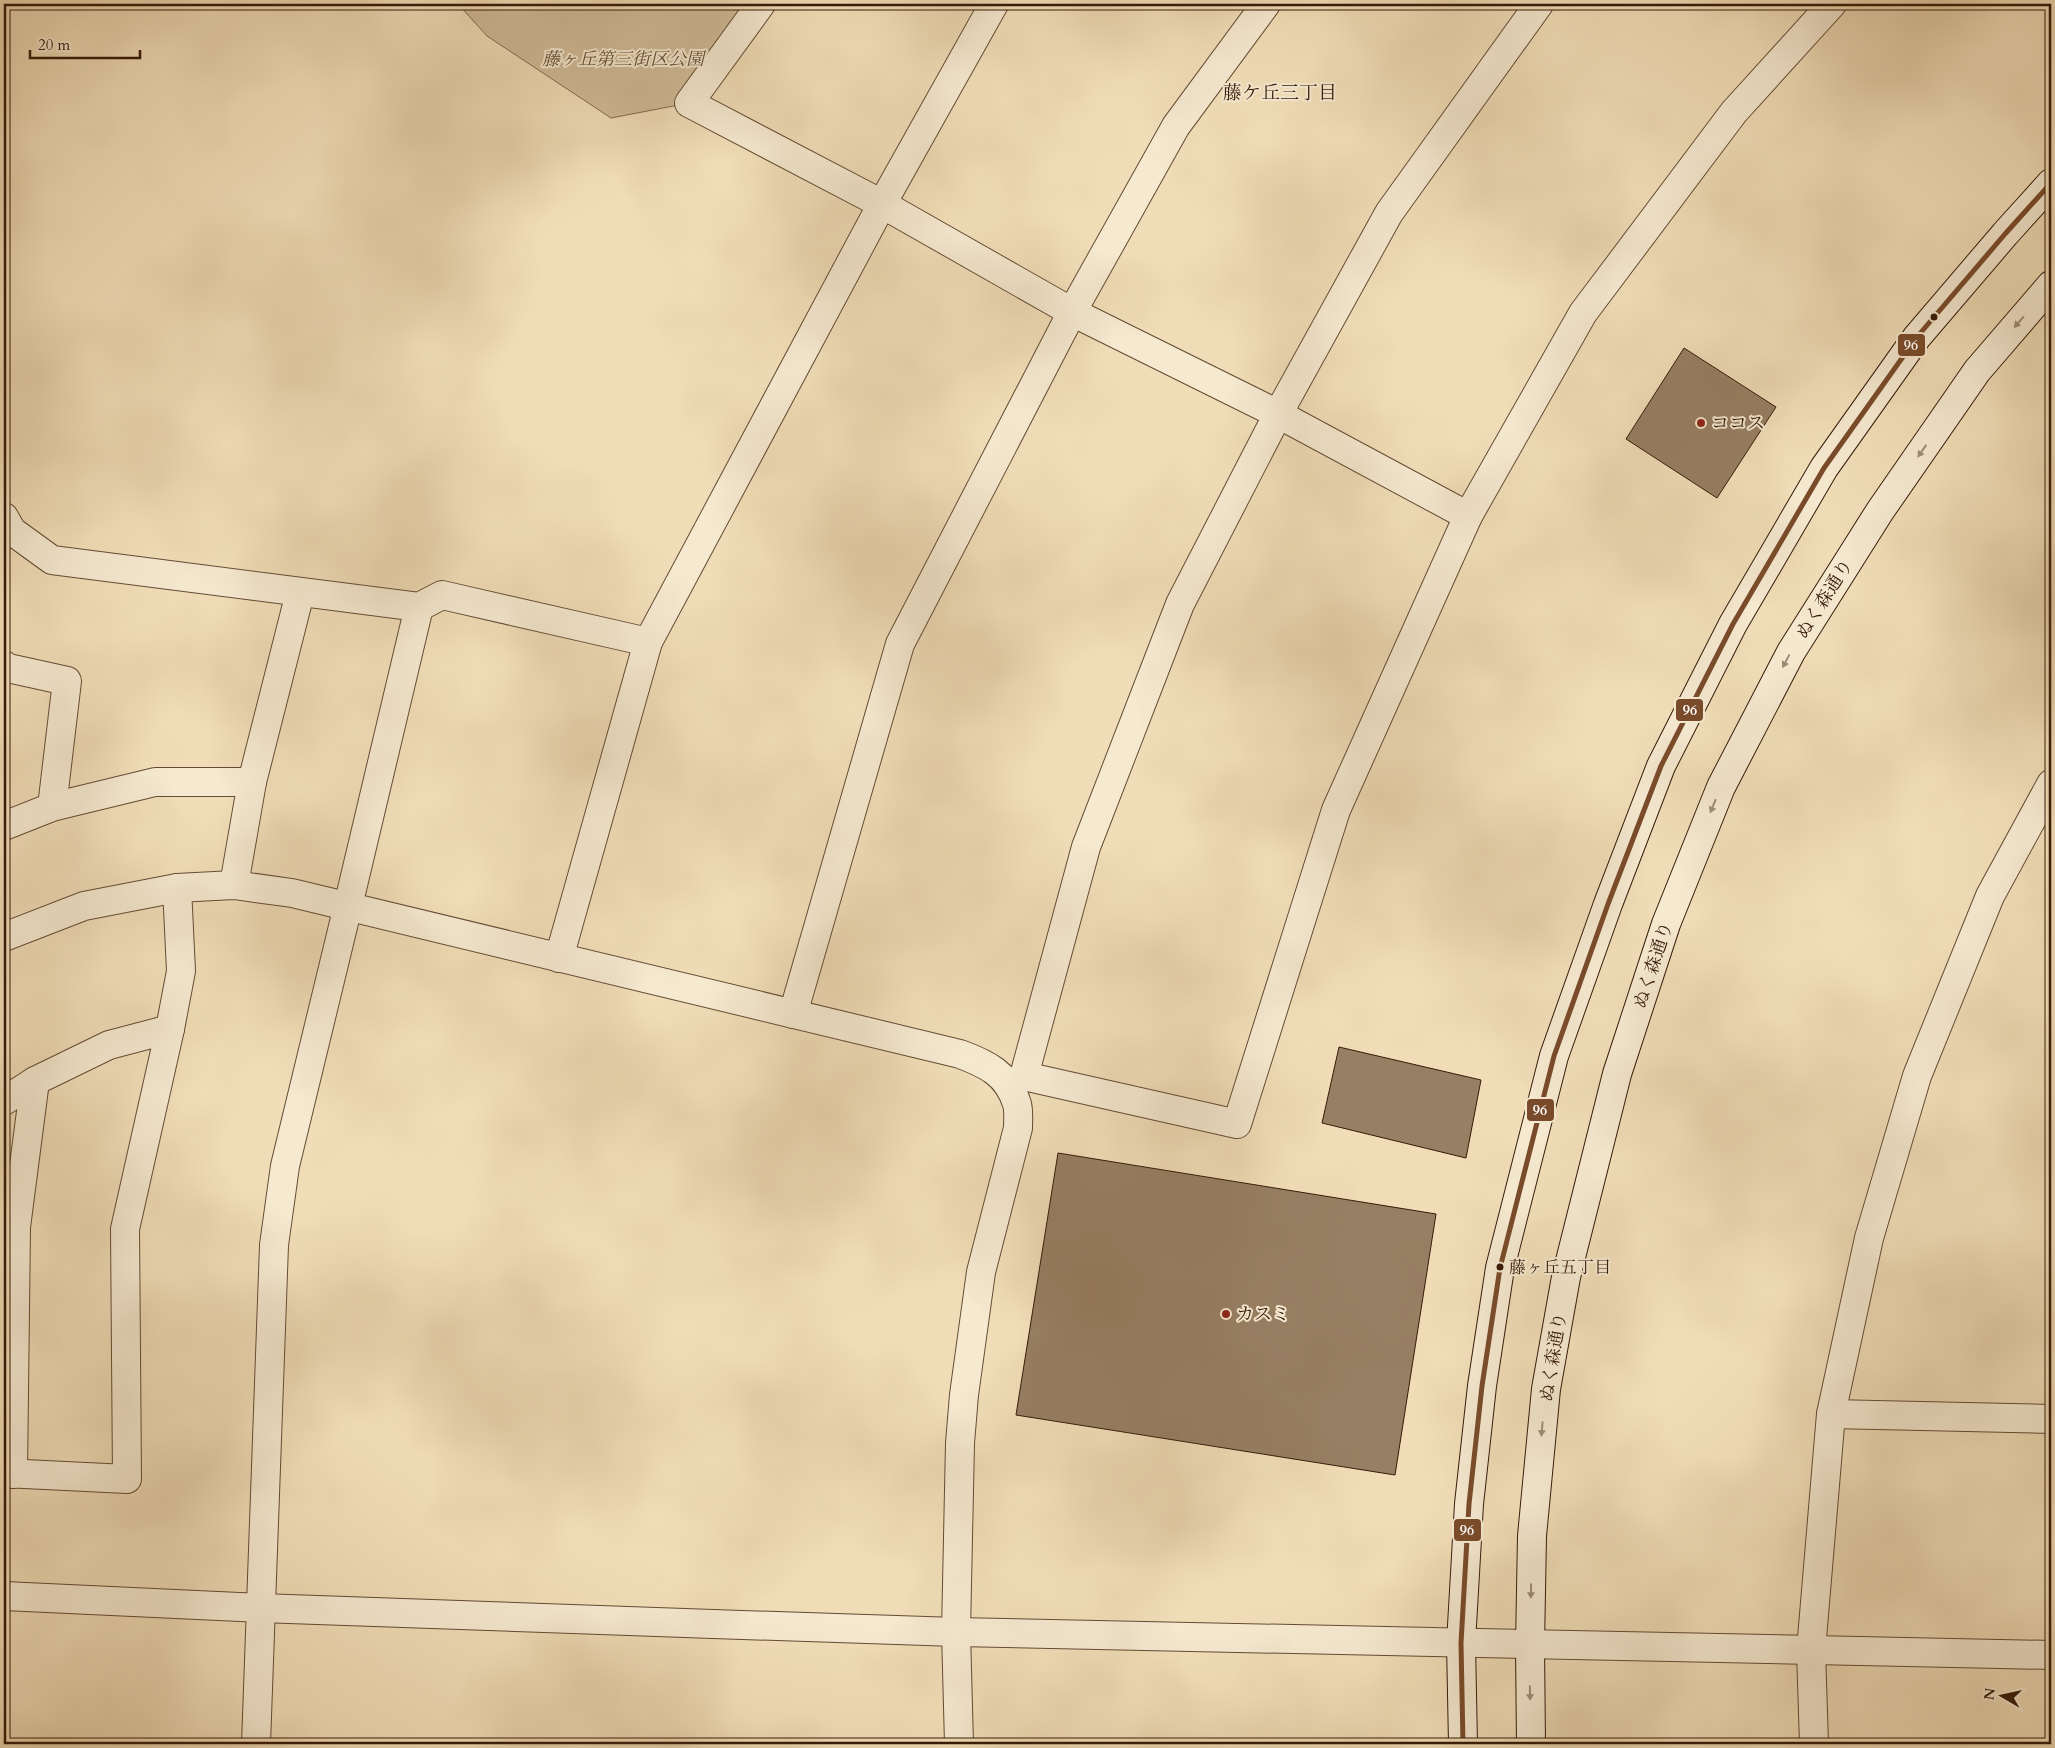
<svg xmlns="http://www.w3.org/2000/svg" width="2055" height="1748" viewBox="0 0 2055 1748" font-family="Cardo,'Noto Serif JP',serif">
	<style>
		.green { fill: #d0bc99; stroke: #836b51 }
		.building { fill: #977f63; stroke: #361a09 }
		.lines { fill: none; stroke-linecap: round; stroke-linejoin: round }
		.minor-casing { stroke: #644b34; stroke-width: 30 }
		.tertiary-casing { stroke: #644b34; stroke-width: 30 }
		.secondary-casing { stroke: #361a09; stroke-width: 30 }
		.minor { stroke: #f5e9d0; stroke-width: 28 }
		.tertiary { stroke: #f5e9d0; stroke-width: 28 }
		.secondary { stroke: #f5e9d0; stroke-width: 28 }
		.bus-1-casing { stroke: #f5e9d0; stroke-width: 9 }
		.bus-1 { stroke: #7a4b2a; stroke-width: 5 }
		.oneway { fill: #9f8c76 }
		.bus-dot { fill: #361a09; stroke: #f5e9d0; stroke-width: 2 }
		.poi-dot { fill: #8f2418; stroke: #f5e9d0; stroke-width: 2 }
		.labels { text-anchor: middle; stroke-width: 4; stroke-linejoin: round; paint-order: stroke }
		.bus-label { font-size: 17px; fill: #361a09; stroke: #f5e9d0; text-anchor: start }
		.park-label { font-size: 18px; font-style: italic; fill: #644b34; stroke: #f5e9d0 }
		.poi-label { font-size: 18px; fill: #361a09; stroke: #f5e9d0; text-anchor: start }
		.street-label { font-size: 18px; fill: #361a09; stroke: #f5e9d0 }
		.neighbourhood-label { font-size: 19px; fill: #361a09; stroke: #f5e9d0 }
		.line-badge { stroke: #f5e9d0; stroke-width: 2 }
		.badge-label { font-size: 14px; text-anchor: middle; font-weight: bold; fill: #fff }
	</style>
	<rect width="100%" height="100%" fill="#f0ddb7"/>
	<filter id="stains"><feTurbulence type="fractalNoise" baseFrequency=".004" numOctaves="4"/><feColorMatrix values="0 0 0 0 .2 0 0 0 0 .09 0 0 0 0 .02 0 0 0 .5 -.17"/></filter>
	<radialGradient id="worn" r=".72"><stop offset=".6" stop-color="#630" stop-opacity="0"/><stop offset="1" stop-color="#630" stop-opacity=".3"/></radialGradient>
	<!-- green -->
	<path class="green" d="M458,4H761L689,103L611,118L487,36Z"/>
	<!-- building -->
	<g class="building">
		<path d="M1684,348L1776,407L1717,498L1626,439Z"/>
		<path d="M1339,1047L1481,1080L1466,1158L1322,1123Z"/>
		<path d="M1058,1153L1436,1214L1395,1475L1016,1415Z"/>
	</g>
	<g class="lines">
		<defs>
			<g id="minor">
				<path d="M761,4L689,103L882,204L1072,312L1278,414L1468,516"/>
				<path d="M4,517L12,531L52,560L419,607L442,595L648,642"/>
				<path d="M4,665L8,668L67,681L52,807"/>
				<path d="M4,826L52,807L155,782H252"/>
				<path d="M234,885L252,782L300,593"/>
				<path d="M348,906L419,607"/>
				<path d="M559,958L648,642L882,204L994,4"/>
				<path d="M793,1014L900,644L1072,312L1176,126L1266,4"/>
				<path d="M170,1029L181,971L177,888"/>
				<path d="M1024,1076L1237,1124L1336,810L1468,516L1583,313L1734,112L1832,4"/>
				<path d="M1009,1085L1024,1076L1086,847L1180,604L1278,414L1389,213L1539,4"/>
				<path d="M4,1101L35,1081L109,1045L170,1029L125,1229L127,1479L4,1473"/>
				<path d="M1831,1414L2051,1419"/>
				<path d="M13,1474L16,1227L35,1081"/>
				<path d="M4,1596L260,1608L713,1624"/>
				<path d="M1814,1744L1811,1650L1831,1414L1869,1238L1917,1076L1990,896L2051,784"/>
			</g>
			<g id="tertiary">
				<path d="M4,937L84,906L177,888L234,885L292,893L960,1054C987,1064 1008,1074 1017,1104C1019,1111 1018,1121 1018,1128L981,1272L964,1395L960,1443L956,1632L959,1744"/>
				<path d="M713,1624L956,1632L2051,1655"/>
				<path d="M256,1744L274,1245L285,1166L348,906"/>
			</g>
			<g id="secondary">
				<path d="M1463,1744L1461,1643L1469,1504L1482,1386L1500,1268L1554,1056L1608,904L1661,766L1733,624L1824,468L1917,337L2005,234L2051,183"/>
				<path d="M1531,1744L1530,1645L1532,1536L1546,1389L1566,1277L1617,1074L1666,924L1721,787L1791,652L1880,511L1977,371L2051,285"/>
			</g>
		</defs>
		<!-- minor casing -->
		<use href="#minor" class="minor-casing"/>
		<!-- tertiary casing -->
		<use href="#tertiary" class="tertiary-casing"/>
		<!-- secondary casing -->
		<use href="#secondary" class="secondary-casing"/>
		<!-- minor -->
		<use href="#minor" class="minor"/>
		<!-- tertiary -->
		<use href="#tertiary" class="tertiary"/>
		<!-- secondary -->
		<use href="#secondary" class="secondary"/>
		<defs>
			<path id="bus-1" d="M1463,1744L1461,1643L1469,1504L1482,1386L1500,1268L1554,1056L1608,904L1661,766L1733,624L1824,468L1917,337L2005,234L2051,183"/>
		</defs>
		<!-- bus-1 casing -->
		<use href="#bus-1" class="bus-1-casing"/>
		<!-- bus-1 -->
		<use href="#bus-1" class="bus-1"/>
	</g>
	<!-- one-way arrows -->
	<defs><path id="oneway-solid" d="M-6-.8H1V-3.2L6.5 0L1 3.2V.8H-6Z" transform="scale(1.25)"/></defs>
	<g class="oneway">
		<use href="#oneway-solid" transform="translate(2019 322) rotate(131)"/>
		<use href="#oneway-solid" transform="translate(1922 451) rotate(125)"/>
		<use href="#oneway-solid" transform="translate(1786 661) rotate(118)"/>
		<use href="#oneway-solid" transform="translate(1713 806) rotate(112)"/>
		<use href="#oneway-solid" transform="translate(1542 1429) rotate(95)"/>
		<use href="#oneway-solid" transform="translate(1531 1591) rotate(91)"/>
		<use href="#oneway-solid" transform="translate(1530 1693) rotate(89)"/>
	</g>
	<!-- markers -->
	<g class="bus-dot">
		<circle cx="1934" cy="317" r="4.5"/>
		<circle cx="1500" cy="1267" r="4.5"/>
	</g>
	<g class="poi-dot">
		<circle cx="1701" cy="423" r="5"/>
		<circle cx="1226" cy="1314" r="5"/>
	</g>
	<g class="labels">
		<!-- bus labels -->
		<g class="bus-label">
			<text x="1509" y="1273">藤ヶ丘五丁目</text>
		</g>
		<!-- park labels -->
		<g class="park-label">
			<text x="623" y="65">藤ヶ丘第三街区公園</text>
		</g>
		<!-- poi labels -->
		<g class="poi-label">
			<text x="1711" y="429">ココス</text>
			<text x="1236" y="1320">カスミ</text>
		</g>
		<!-- street labels -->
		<g class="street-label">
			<text transform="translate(1824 599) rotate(-58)" y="6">ぬく森通り</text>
			<text transform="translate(1653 965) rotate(-72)" y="6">ぬく森通り</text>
			<text transform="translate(1553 1357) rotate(-81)" y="6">ぬく森通り</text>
		</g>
		<!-- neighbourhood labels -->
		<g class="neighbourhood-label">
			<text x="1280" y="99">藤ケ丘三丁目</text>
		</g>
	</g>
	<g class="line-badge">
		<rect x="1897" y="333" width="29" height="24" rx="5" fill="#7a4b2a"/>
		<rect x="1675" y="698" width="29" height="24" rx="5" fill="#7a4b2a"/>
		<rect x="1526" y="1098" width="29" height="24" rx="5" fill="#7a4b2a"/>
		<rect x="1453" y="1518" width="29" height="24" rx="5" fill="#7a4b2a"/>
	</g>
	<g class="badge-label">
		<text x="1911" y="350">96</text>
		<text x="1690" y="715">96</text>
		<text x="1540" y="1115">96</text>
		<text x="1467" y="1535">96</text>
	</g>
	<!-- margin -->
	<rect width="2055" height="1748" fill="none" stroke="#f0ddb7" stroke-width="20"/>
	<rect x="5" y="5" width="2045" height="1738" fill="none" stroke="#361a09" stroke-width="2.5"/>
	<rect x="10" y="10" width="2035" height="1728" fill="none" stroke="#361a09"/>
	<!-- north arrow -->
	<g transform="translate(2002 1696) rotate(279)" stroke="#f5e9d0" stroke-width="4" paint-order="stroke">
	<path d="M0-4L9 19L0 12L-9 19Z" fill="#361a09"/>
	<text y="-8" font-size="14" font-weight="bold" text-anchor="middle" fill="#361a09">N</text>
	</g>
	<!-- scale -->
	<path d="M30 50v8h110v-8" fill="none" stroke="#361a09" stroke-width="2.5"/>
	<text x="38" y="50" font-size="15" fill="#361a09" stroke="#f5e9d0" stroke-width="4" paint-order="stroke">20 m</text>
	<rect width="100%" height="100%" filter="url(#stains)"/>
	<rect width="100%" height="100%" fill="url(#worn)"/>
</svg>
